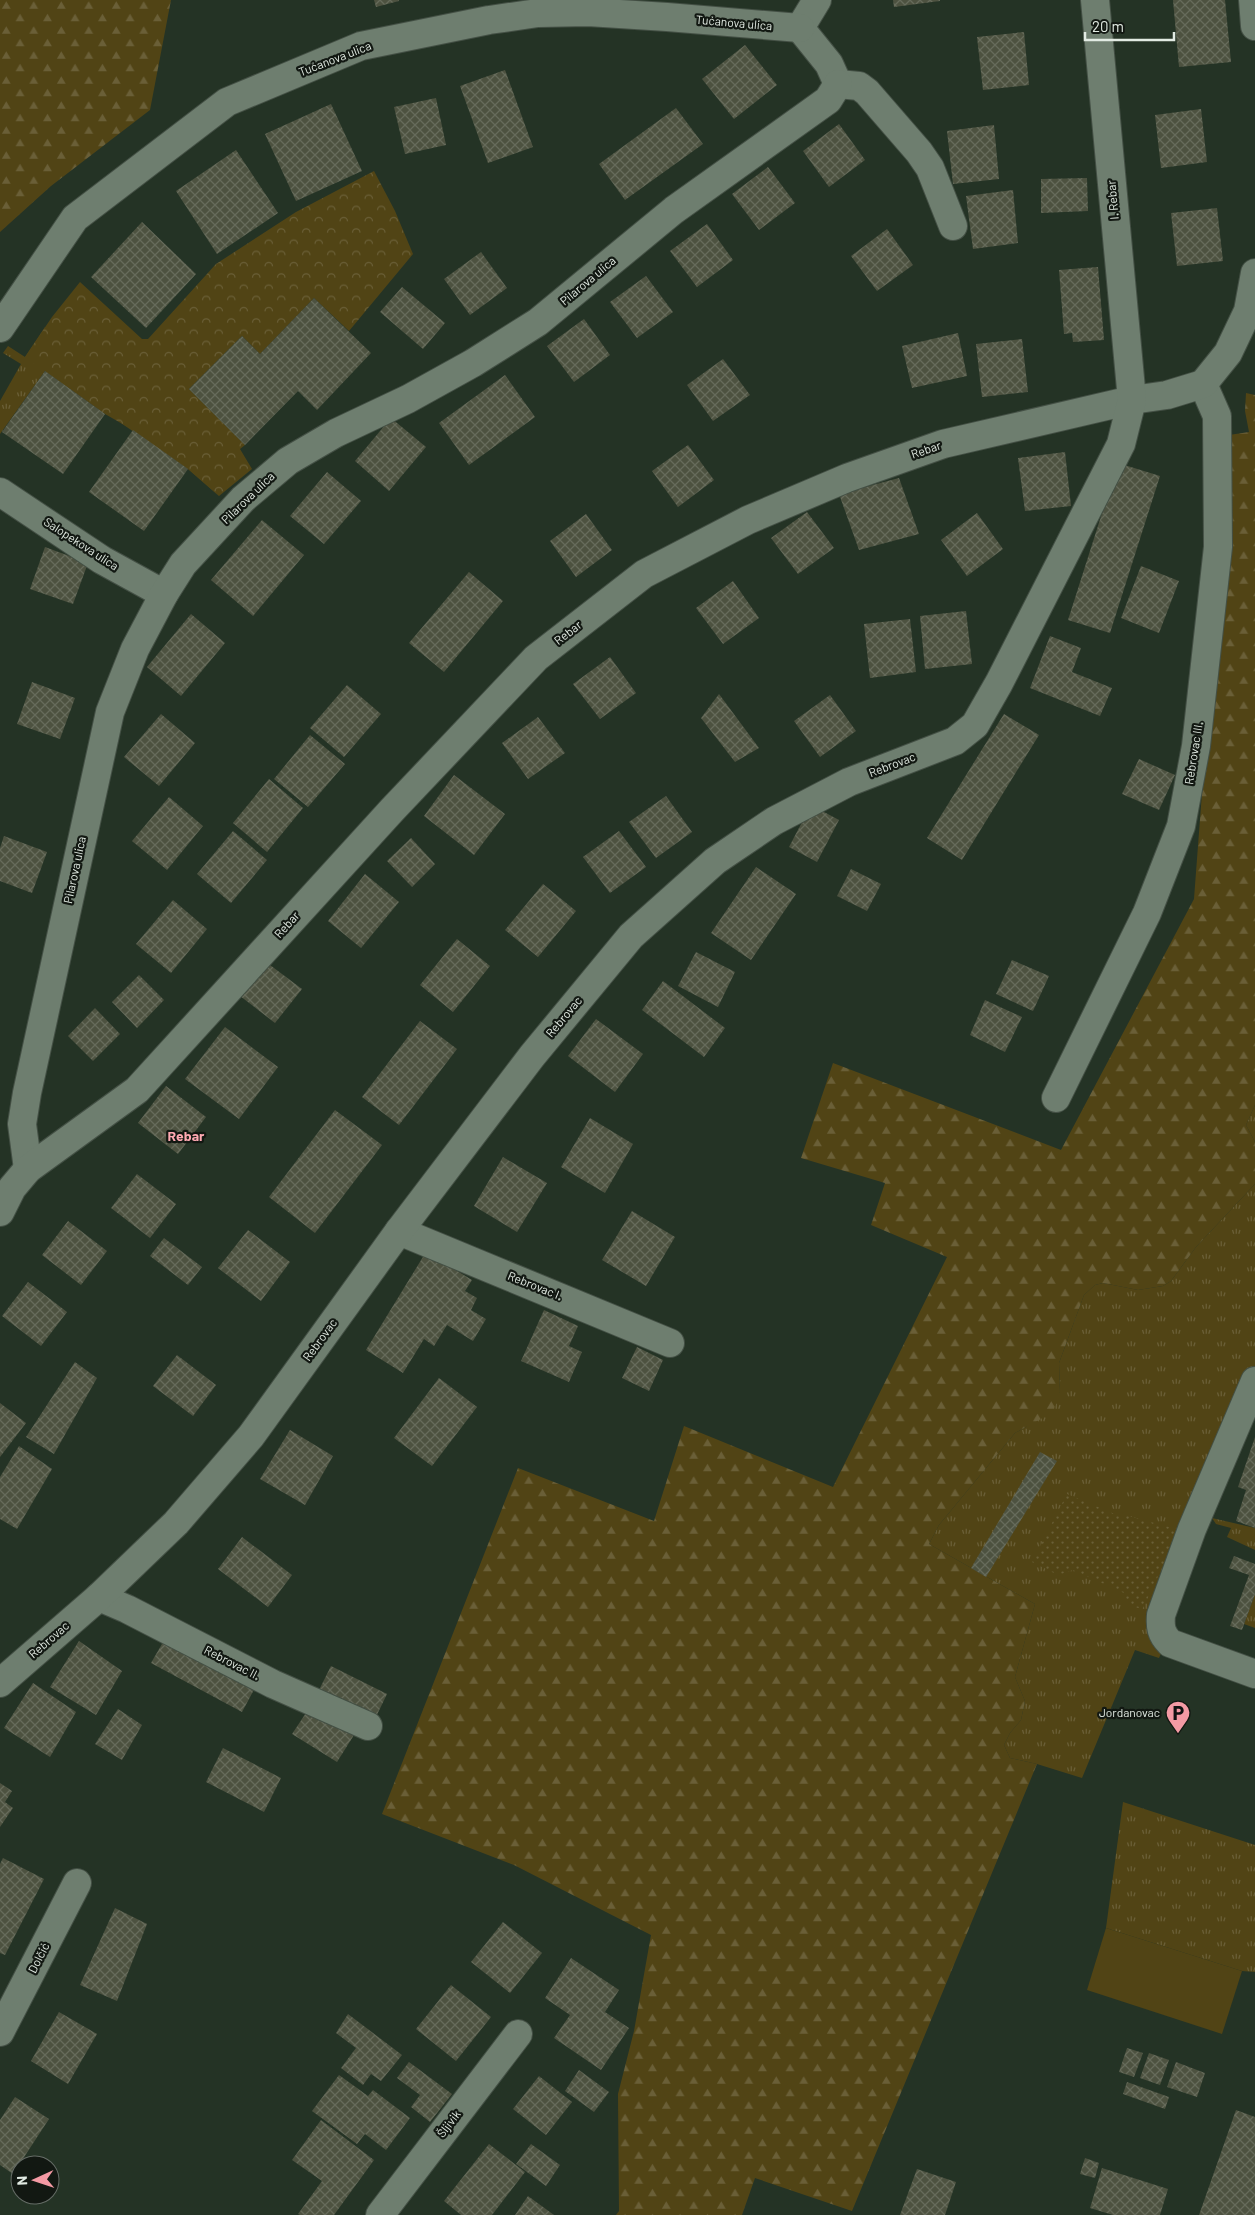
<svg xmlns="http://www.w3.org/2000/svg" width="1255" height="2215" viewBox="0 0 1255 2215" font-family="Barlow,sans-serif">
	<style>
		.grass { fill: url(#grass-tufts) }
		.forest { fill: url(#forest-firs) }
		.park { fill: url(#park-crowns) }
		.garden { fill: url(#garden-dots) }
		.pitch { fill: #514415 }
		.building { fill: url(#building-cross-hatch) }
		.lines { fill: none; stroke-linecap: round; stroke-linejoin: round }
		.minor-casing { stroke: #445045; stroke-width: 30 }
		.minor { stroke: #6e7e6f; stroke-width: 28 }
		.labels { text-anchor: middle; stroke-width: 4.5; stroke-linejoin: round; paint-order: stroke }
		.street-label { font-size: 12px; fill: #e2ebe3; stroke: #121812 }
		.poi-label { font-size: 12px; fill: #e2ebe3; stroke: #121812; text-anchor: end }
		.neighbourhood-label { font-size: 14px; font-weight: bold; fill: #fea9b2; stroke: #121812 }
	</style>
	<defs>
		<pattern id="grass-tufts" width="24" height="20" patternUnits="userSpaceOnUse" patternTransform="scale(1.25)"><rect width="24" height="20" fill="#514415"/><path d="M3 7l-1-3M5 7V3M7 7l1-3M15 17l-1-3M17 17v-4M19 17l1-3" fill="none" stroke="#6a5f37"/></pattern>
		<pattern id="forest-firs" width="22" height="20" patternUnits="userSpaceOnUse" patternTransform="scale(1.25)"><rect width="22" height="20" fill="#514415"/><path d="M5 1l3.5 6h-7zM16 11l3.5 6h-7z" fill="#6a5f37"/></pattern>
		<pattern id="park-crowns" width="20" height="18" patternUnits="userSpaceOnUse" patternTransform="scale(1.25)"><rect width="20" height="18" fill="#514415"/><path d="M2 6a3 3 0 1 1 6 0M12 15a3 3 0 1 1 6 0" fill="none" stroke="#6a5f37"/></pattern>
		<pattern id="garden-dots" width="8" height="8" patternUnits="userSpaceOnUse" patternTransform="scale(1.25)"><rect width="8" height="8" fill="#514415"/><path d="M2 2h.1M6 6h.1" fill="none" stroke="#6a5f37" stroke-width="1.8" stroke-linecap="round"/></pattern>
		<pattern id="building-cross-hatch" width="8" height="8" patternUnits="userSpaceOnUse" patternTransform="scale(1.25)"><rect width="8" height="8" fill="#4d5240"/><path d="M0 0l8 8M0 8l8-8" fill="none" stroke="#666b5b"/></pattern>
	</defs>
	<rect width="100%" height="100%" fill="#243325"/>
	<!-- grass -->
	<g class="grass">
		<path d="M45,327L219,496L188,469L45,371L0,434V401L21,364L3,353L8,346L25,357Z"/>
		<path d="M1255,1105V1142L1246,1125Z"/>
		<path d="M1255,1184V1369L1163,1649L1159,1658L1135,1650L1082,1778L1037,1764L1010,1758L1004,1745L1010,1733L1021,1720L1025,1701L1015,1677L1035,1604L929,1544L939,1525L1015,1433L1026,1427L1060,1392L1059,1363L1084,1295L1095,1285L1103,1283L1138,1290L1163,1286L1171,1281L1196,1247Z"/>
		<path d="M1212,1518L1255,1528V1550L1227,1537L1231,1528L1216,1524Z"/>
		<path d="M1255,1594V1628L1244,1624Z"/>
		<path d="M1123,1802L1255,1845V1972L1242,1971L1106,1928Z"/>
	</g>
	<!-- forest -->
	<g class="forest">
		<path d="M0,0H171L150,110L51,186L0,232Z"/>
		<path d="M1246,393L1255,395V1105L1246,1125L1255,1142V1184L1196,1247L1171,1281L1163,1286L1138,1290L1103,1283L1095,1285L1084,1295L1059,1363L1060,1392L1055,1407L1041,1419L1015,1433L939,1525L929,1544L1035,1604L1015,1677L1025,1701L1021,1720L1010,1733L1004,1745L1010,1758L1037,1764L852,2211L755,2178L742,2215H616L619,2211L618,2094L634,2031L651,1935L514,1865L382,1814L518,1468L654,1521L684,1426L833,1487L947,1257L871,1225L885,1183L801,1158L833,1063L1061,1150L1194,899L1229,435L1249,432L1245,411Z"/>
	</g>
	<!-- park -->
	<path class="park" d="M374,171L395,211L413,254L349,331L314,298L260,354L242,336L189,389L245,445L240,449L252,469L219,496L188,469L133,430L105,414L25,357L52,317L80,282L142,339H148L216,264L296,212Z"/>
	<!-- garden -->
	<path class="garden" d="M1067,1494L1117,1515H1125L1180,1530L1143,1608H1138L1125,1603L1124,1593L1073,1570L1058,1575L1032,1562Z"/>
	<!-- pitch -->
	<path class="pitch" d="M1106,1928L1242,1971L1222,2034L1087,1990Z"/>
	<!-- building -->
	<g class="building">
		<path d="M374,0H399V1L376,7Z"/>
		<path d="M893,0H940V1L894,7Z"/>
		<path d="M1173,0H1225L1231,62L1179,67Z"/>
		<path d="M1024,32L1029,85L983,90L977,37Z"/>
		<path d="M745,45L777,85L734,119L702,79Z"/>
		<path d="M505,70L533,147L488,163L460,86Z"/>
		<path d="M436,98L446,145L405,154L394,107Z"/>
		<path d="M331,104L362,171L296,201L265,134Z"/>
		<path d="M676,108L703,144L625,200L599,164Z"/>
		<path d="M1201,109L1207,162L1161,168L1155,115Z"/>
		<path d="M839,124L865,160L829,187L803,151Z"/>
		<path d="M994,125L999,179L953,184L947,131Z"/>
		<path d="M236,150L278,213L217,254L176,191Z"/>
		<path d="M768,167L795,203L759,230L732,194Z"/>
		<path d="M1087,178L1088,211L1041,213V179Z"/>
		<path d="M1013,190L1018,243L973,249L966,196Z"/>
		<path d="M1217,208L1223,261L1177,266L1171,213Z"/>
		<path d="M142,222L196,274L146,328L91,277Z"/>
		<path d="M707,224L733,260L697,287L670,251Z"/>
		<path d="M887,229L913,265L877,291L851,256Z"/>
		<path d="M481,252L507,288L470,315L444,279Z"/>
		<path d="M1098,267L1104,340L1073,342L1072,333L1064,334L1059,270Z"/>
		<path d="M646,276L673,312L637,338L610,302Z"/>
		<path d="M402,287L445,323L423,349L380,312Z"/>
		<path d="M314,298L371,353L317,410L298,391L245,445L189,389L242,336L260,354Z"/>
		<path d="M584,319L610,355L574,382L547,346Z"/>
		<path d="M958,333L967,376L912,388L902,346Z"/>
		<path d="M1022,339L1028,392L982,397L976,344Z"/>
		<path d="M723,359L750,395L713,421L687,385Z"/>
		<path d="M45,371L105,414L63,474L2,432Z"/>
		<path d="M505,375L535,417L469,465L439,423Z"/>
		<path d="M391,418L426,447L389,491L355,461Z"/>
		<path d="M133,430L188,469L144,531L89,492Z"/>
		<path d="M688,445L714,480L678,507L652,471Z"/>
		<path d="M1065,452L1071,506L1025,511L1018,458Z"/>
		<path d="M1118,463L1160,476L1110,633L1068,620Z"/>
		<path d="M327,472L361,501L324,544L290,516Z"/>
		<path d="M899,478L919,534L859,550L839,494Z"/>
		<path d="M807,512L834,548L798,574L771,538Z"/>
		<path d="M977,513L1003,549L967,576L941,540Z"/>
		<path d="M586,514L612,550L576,577L550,541Z"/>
		<path d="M262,520L304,555L253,616L211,580Z"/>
		<path d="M45,547L88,563L73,604L30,589Z"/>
		<path d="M1141,566L1179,581L1159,633L1121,618Z"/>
		<path d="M469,572L503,601L444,672L409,643Z"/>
		<path d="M733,581L759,618L723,644L696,608Z"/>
		<path d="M966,611L972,664L925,669L920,616Z"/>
		<path d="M191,614L225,643L181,696L147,667Z"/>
		<path d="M910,619L916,672L870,678L864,624Z"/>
		<path d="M1050,636L1081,648L1072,672L1112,688L1100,716L1030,688Z"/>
		<path d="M610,657L636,693L600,719L573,684Z"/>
		<path d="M32,682L75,698L60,739L17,724Z"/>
		<path d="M347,685L381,714L344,757L310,728Z"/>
		<path d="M719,694L759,748L735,762L701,718Z"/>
		<path d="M830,695L856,731L820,757L794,721Z"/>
		<path d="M161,714L195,743L159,786L124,757Z"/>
		<path d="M1004,714L1039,735L962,860L927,838Z"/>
		<path d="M538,717L565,753L528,779L502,743Z"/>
		<path d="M310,735L345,764L308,807L274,779Z"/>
		<path d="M1139,759L1175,775L1159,810L1122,794Z"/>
		<path d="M454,775L505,814L474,855L424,816Z"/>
		<path d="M269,779L303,808L267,852L233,823Z"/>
		<path d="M666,796L692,832L656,858L629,822Z"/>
		<path d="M169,797L203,826L167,870L132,841Z"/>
		<path d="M811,805L839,820L817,862L789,847Z"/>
		<path d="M233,831L267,860L231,903L197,874Z"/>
		<path d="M619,831L646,867L610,893L583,857Z"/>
		<path d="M4,836L47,852L32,893L0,881V848Z"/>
		<path d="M411,838L435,864L412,887L387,861Z"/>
		<path d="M756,867L796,894L751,960L711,933Z"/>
		<path d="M851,869L881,884L867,911L837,896Z"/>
		<path d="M365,874L399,902L361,948L328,921Z"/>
		<path d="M543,884L576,911L538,957L505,930Z"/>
		<path d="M173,900L207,929L171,973L136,944Z"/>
		<path d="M457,939L490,966L453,1012L420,985Z"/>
		<path d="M696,952L735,972L718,1007L678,986Z"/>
		<path d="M1012,960L1049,976L1033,1011L996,994Z"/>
		<path d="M266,962L302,989L275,1023L240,996Z"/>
		<path d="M139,975L164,1000L137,1028L112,1002Z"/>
		<path d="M663,981L725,1028L704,1057L642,1010Z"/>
		<path d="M985,1000L1022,1017L1005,1052L970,1035Z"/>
		<path d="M95,1008L120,1034L93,1061L68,1036Z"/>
		<path d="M596,1019L643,1054L615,1092L568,1056Z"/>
		<path d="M420,1021L457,1049L399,1125L362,1097Z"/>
		<path d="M225,1027L278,1067L239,1119L185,1079Z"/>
		<path d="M166,1086L206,1117L178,1154L138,1123Z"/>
		<path d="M335,1110L382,1145L315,1233L269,1197Z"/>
		<path d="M590,1118L633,1144L605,1193L561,1167Z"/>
		<path d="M503,1157L547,1183L517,1232L474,1206Z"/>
		<path d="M137,1174L176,1204L150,1238L111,1208Z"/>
		<path d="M632,1211L675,1237L646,1286L602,1260Z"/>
		<path d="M68,1221L107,1251L81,1285L42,1255Z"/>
		<path d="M248,1230L290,1262L261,1301L218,1268Z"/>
		<path d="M164,1238L202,1267L188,1285L150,1256Z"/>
		<path d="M426,1252L472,1280L465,1291L477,1298L471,1310L486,1319L473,1341L447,1325L434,1346L424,1339L403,1373L366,1350Z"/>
		<path d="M28,1282L67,1312L41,1346L2,1316Z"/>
		<path d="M544,1310L578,1326L569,1346L582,1352L569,1382L521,1361Z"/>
		<path d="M637,1347L663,1360L649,1391L622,1378Z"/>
		<path d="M177,1355L216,1385L193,1416L153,1386Z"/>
		<path d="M75,1362L97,1378L54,1454L26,1437Z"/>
		<path d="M439,1378L477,1407L432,1466L394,1438Z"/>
		<path d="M0,1403L26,1423L0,1457Z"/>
		<path d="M290,1430L333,1456L305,1505L260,1479Z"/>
		<path d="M1255,1437V1528L1236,1521L1246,1490L1238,1487Z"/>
		<path d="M19,1446L52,1469L17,1529L0,1519V1477Z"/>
		<path d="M1040,1452L1057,1461L986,1577L971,1568Z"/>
		<path d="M242,1537L292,1575L268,1607L218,1569Z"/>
		<path d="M1234,1556L1255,1564V1594L1242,1630L1230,1626L1249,1575L1229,1568Z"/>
		<path d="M166,1637L256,1686L242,1712L151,1663Z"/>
		<path d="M79,1641L122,1671L96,1715L50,1687Z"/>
		<path d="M331,1666L387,1694L374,1721L317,1694Z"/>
		<path d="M33,1683L76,1712L50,1757L4,1728Z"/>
		<path d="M310,1707L354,1735L337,1762L292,1734Z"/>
		<path d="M118,1709L142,1725L122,1760L95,1744Z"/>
		<path d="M223,1748L281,1778L264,1812L206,1782Z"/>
		<path d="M0,1783L12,1791L5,1802L13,1808L0,1827Z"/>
		<path d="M3,1858L44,1879L5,1955L0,1953V1864Z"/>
		<path d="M115,1908L147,1924L117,2001L80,1985Z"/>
		<path d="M503,1922L542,1953L510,1993L471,1962Z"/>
		<path d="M571,1958L619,1990L605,2012L629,2028L601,2070L554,2038L570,2015L545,1998Z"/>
		<path d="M451,1985L491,2017L456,2061L416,2029Z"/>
		<path d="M59,2012L97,2034L68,2084L31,2061Z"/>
		<path d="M348,2014L402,2055L381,2081L371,2074L363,2085L341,2068L356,2048L336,2033Z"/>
		<path d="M1127,2048L1143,2053L1134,2077L1119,2072Z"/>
		<path d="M1149,2053L1169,2060L1160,2085L1140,2078Z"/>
		<path d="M409,2062L452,2094L430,2122L411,2107L420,2095L397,2078Z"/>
		<path d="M1176,2062L1205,2073L1197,2097L1167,2087Z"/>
		<path d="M579,2070L609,2092L594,2112L565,2091Z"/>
		<path d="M339,2075L368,2096L373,2090L410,2118L386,2150L365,2134L357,2144L312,2111Z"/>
		<path d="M539,2076L572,2102L546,2135L513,2109Z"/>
		<path d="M1127,2082L1169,2097L1165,2109L1123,2094Z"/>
		<path d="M15,2097L49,2119L13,2174L0,2165V2120Z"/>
		<path d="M1236,2110L1255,2117V2215H1199Z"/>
		<path d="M321,2120L374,2160L334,2215H300L298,2214L322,2181L292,2160Z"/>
		<path d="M489,2144L525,2172L492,2215H461L444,2201Z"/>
		<path d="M531,2144L560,2165L546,2186L516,2164Z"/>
		<path d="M1085,2158L1099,2163L1095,2178L1080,2174Z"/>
		<path d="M1102,2168L1168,2189L1160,2215H1113L1090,2208Z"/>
		<path d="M917,2169L956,2182L945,2215H900Z"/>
		<path d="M528,2196L554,2215H515Z"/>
	</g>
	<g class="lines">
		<defs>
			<g id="minor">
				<path d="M1253,0L1255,26"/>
				<path d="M800,28L829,64L838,84"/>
				<path d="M800,28L817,0"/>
				<path d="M838,84L859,86L867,92L919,152L930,168L953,226"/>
				<path d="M0,328L75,218L227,102L361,46L489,20L538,13L588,12L667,17L800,28"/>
				<path d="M0,492L102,560L164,594"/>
				<path d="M1056,1098L1147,913L1181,826L1196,746L1218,547L1217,416L1203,384"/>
				<path d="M28,1169L22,1124L27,1093L110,712L135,649L164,594L183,564L243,499L288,461L336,433L408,399L473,363L538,322L674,210L828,100L838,84"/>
				<path d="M0,1212L12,1188L28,1169L137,1090L392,810L536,658L644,574L748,520L847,478L943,444L1132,400L1167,395L1203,384L1228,353L1248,311L1255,273"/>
				<path d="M399,1231L670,1343"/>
				<path d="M1255,1381L1192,1529L1161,1615C1160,1627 1161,1634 1170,1643L1255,1674"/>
				<path d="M99,1597L127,1609L273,1684L368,1726"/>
				<path d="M0,1683L99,1597L176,1523L251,1436L399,1231L532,1056L631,936L715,861L774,821L849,782L955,741L975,725L999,683L1121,444L1132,400L1095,0"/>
				<path d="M0,2032L77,1883"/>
				<path d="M380,2215L518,2034"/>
			</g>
		</defs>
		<!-- minor casing -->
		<use href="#minor" class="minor-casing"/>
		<!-- minor -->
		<use href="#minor" class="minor"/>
	</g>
	<!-- icons -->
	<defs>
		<symbol id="parking-pin" viewBox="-11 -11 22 30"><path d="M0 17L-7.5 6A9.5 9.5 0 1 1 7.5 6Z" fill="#f49aa4" stroke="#121812"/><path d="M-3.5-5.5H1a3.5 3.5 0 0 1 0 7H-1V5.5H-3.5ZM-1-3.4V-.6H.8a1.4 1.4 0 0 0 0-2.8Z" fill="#111"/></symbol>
	</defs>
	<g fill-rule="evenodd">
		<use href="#parking-pin" x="1164" y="1699" width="28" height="38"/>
	</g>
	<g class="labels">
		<!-- street labels -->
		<g class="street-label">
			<text transform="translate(734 23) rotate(5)" y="4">Tućanova ulica</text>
			<text transform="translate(335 59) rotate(-21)" y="4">Tućanova ulica</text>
			<text transform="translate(1113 200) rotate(-95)" y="4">I. Rebar</text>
			<text transform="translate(588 281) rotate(-40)" y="4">Pilarova ulica</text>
			<text transform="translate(926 450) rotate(-19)" y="4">Rebar</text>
			<text transform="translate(248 498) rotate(-44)" y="4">Pilarova ulica</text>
			<text transform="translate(81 544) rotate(33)" y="4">Salopekova ulica</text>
			<text transform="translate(568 633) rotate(-38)" y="4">Rebar</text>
			<text transform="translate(1194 753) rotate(-81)" y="4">Rebrovac III.</text>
			<text transform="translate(892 765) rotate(-21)" y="4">Rebrovac</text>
			<text transform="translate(75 870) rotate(-78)" y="4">Pilarova ulica</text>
			<text transform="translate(287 925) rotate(-48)" y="4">Rebar</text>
			<text transform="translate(564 1017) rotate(-50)" y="4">Rebrovac</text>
			<text transform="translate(535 1286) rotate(22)" y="4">Rebrovac I.</text>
			<text transform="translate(320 1340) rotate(-54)" y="4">Rebrovac</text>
			<text transform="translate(49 1640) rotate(-41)" y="4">Rebrovac</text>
			<text transform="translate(232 1663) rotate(27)" y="4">Rebrovac II.</text>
			<text transform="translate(39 1958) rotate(-63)" y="4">Dolčić</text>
			<text transform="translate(449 2124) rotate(-53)" y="4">Šljivik</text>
		</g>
		<!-- poi labels -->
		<g class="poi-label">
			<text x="1160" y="1717">Jordanovac</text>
		</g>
		<!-- neighbourhood labels -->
		<g class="neighbourhood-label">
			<text x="186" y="1141">Rebar</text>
		</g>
	</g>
	<!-- north arrow -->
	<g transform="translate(35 2180) rotate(267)"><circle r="24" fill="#121812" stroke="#656c66"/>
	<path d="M0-4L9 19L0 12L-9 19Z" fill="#f49aa4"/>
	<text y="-8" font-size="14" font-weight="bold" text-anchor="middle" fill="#e2ebe3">N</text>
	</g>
	<!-- scale -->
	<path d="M1085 32v8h89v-8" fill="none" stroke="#e2ebe3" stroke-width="2.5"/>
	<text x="1092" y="32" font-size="15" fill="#e2ebe3" stroke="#121812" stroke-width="4" paint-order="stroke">20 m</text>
</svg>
